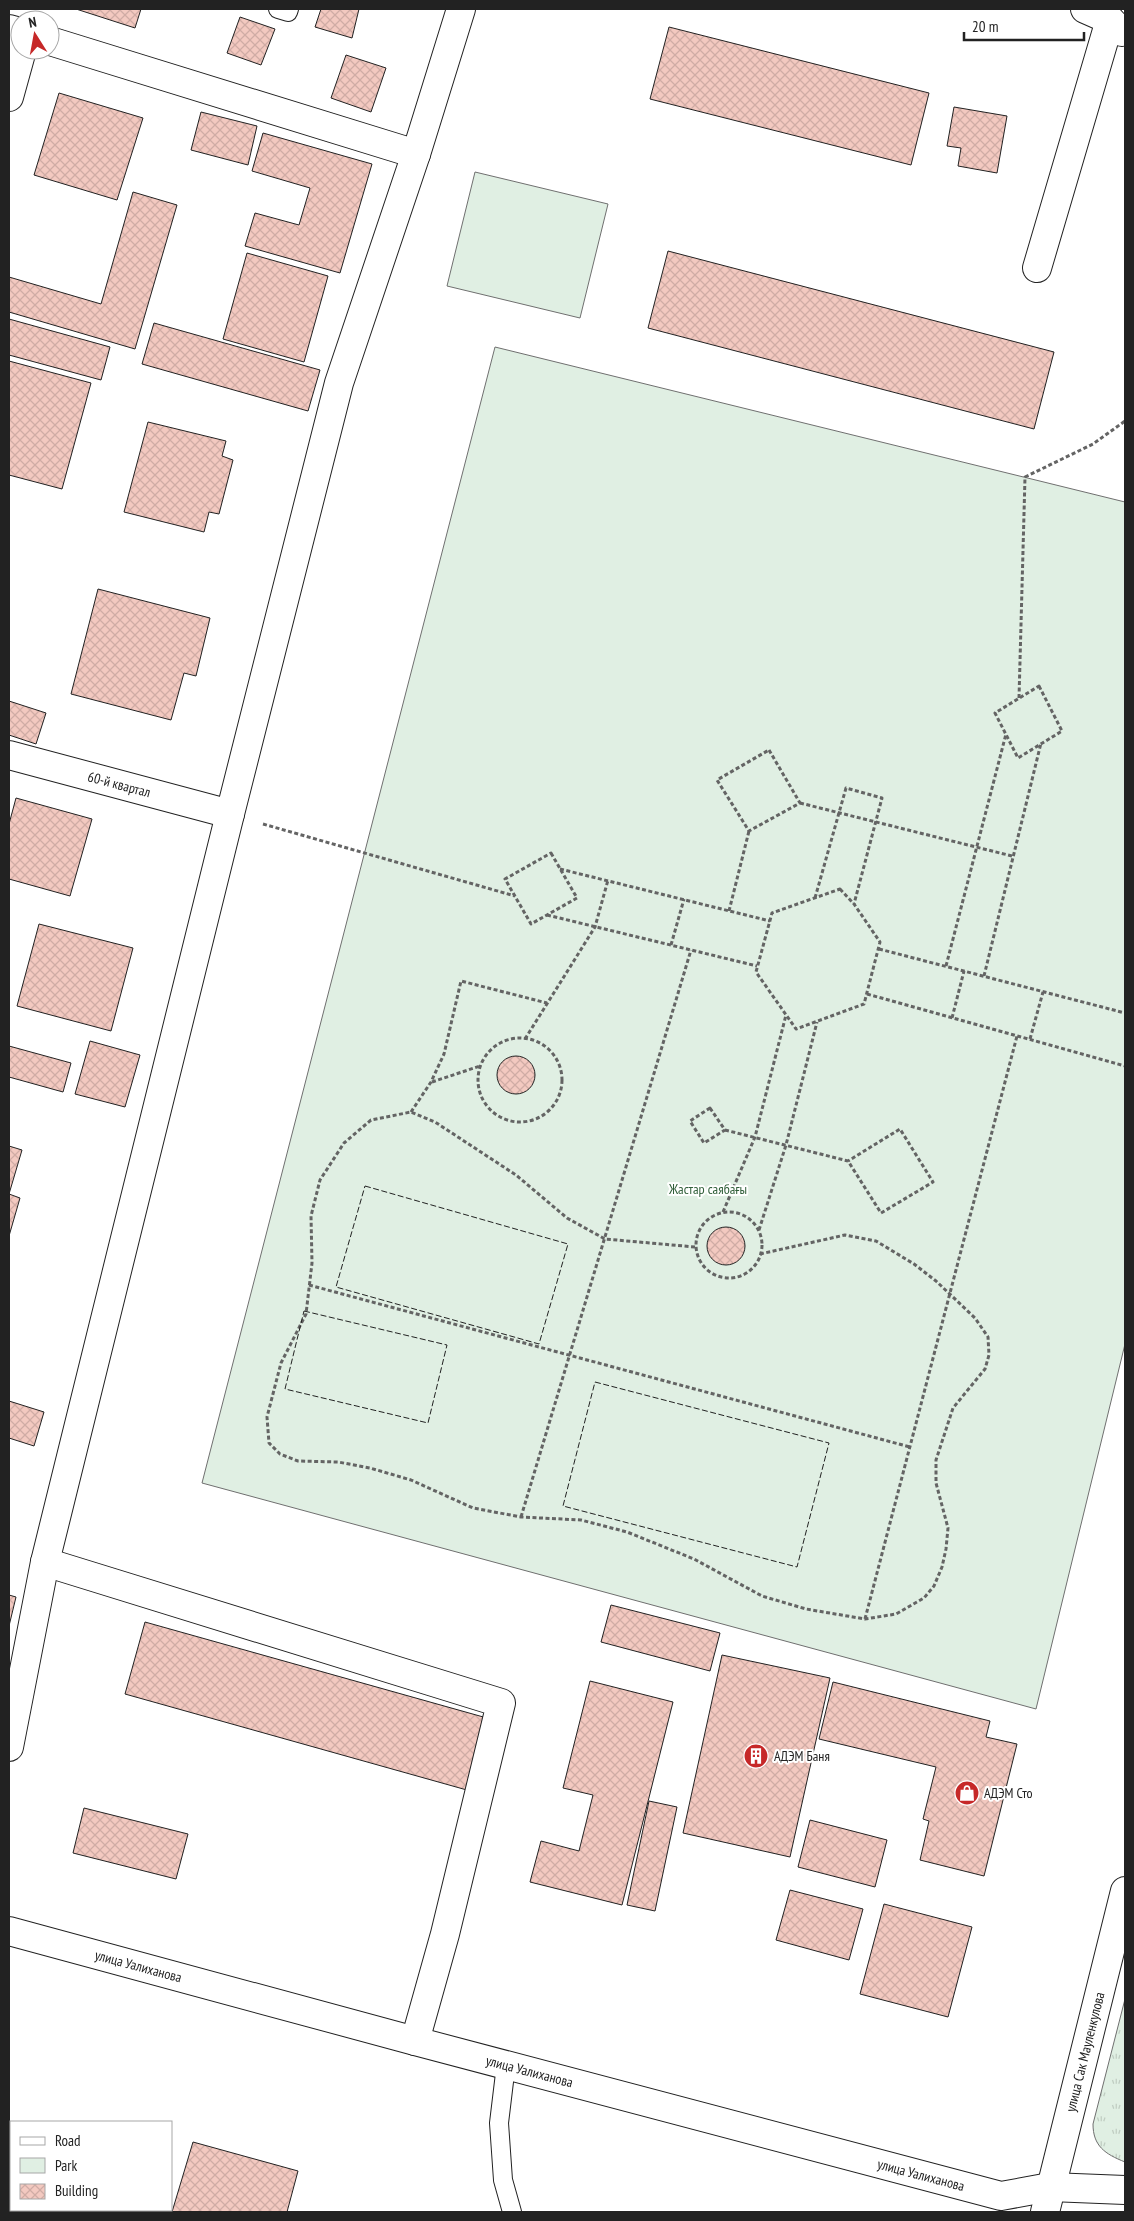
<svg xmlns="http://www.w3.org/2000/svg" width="1134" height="2221" viewBox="0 0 1134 2221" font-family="'PT Sans Narrow',sans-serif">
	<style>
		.grass { fill: url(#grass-tufts); stroke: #6f6f6f }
		.green { fill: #e0efe3; stroke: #6f6f6f }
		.building { fill: url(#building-cross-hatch); stroke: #222 }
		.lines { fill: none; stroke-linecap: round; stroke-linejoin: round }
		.service-casing { stroke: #222; stroke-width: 20 }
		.minor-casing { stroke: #222; stroke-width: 30 }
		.tertiary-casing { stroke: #222; stroke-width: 30 }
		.secondary-casing { stroke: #222; stroke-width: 30 }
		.path { stroke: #646464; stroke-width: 3; stroke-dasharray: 4 2.5; stroke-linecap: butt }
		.service { stroke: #fff; stroke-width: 18 }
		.minor { stroke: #fff; stroke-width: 28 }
		.tertiary { stroke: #fff; stroke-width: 28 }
		.secondary { stroke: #fff; stroke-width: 28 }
		.fence { stroke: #222; stroke-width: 1; stroke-dasharray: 6 2.5; stroke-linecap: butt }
		.labels { text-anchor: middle; stroke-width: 4; stroke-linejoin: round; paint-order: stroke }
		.street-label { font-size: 14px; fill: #222; stroke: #fff }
		.park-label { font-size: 14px; fill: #2f5e38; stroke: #fff }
		.poi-label { font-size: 14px; fill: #222; stroke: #fff; text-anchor: start }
	</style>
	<defs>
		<pattern id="grass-tufts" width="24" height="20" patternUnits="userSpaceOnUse" patternTransform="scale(1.25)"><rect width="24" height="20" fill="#e0efe3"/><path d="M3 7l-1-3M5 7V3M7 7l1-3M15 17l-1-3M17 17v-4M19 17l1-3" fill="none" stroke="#c0cdc2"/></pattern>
		<pattern id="building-cross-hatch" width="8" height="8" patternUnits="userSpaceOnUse" patternTransform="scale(1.25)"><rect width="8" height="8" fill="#f3c9c0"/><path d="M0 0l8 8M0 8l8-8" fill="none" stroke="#d0aca5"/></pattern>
	</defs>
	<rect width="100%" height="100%" fill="#fff"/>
	<!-- grass -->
	<path class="grass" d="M1125,1999V2162C1105,2154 1093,2146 1093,2124Z"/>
	<!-- green -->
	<g class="green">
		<path d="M475,172L608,204L580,318L447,286Z"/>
		<path d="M495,347L1125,502V1344L1036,1709L202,1483Z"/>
	</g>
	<!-- building -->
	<g class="building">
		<path d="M76,9H141L135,28Z"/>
		<path d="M321,9H359L352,38L315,27Z"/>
		<path d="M240,17L275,29L261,65L227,53Z"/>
		<path d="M669,27L929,93L911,165L650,99Z"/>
		<path d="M346,55L386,68L371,112L331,98Z"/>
		<path d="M59,93L143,118L117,200L34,175Z"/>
		<path d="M954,107L1007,116L997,173L958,166L961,148L947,146Z"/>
		<path d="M201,112L257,126L248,165L191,150Z"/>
		<path d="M263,133L372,164L340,273L245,246L255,213L299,225L310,188L252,171Z"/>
		<path d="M133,192L177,205L135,349L9,312V277L101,304Z"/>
		<path d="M668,251L1054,352L1034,429L648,328Z"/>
		<path d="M247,253L328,276L304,362L223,339Z"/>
		<path d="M9,319L110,347L101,380L9,355Z"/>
		<path d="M154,323L320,370L308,411L142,364Z"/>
		<path d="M9,361L91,383L62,489L9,475Z"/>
		<path d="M148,422L226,441L222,456L233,460L219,514L209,512L204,532L124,512Z"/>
		<path d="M98,589L210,618L196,676L184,673L171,720L71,694Z"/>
		<path d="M9,701L46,713L36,744L9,735Z"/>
		<path d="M16,798L92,819L70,896L9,879V824Z"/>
		<path d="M39,924L133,948L111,1031L17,1006Z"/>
		<path d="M90,1041L140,1055L125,1107L75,1094Z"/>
		<path d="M9,1046L71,1063L63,1092L9,1077Z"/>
		<circle cx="516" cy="1075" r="19"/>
		<path d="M9,1146L22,1150L9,1194L20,1198L9,1236Z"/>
		<circle cx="726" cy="1246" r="19"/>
		<path d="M9,1401L44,1412L34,1446L9,1438Z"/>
		<path d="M9,1595L16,1597L9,1626Z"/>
		<path d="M611,1605L720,1633L710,1671L601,1642Z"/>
		<path d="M145,1622L494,1720L474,1792L125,1694Z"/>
		<path d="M722,1655L830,1678L790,1857L683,1833Z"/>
		<path d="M590,1681L673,1702L622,1905L530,1882L541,1841L579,1851L593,1795L563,1788Z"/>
		<path d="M833,1682L990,1721L986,1737L1017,1744L984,1876L920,1860L929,1821L923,1819L936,1767L819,1739Z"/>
		<path d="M649,1801L677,1807L655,1911L627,1905Z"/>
		<path d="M84,1808L188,1834L176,1879L73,1853Z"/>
		<path d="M810,1820L887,1840L875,1887L798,1867Z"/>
		<path d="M790,1890L863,1909L849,1960L776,1940Z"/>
		<path d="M884,1904L972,1927L948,2017L860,1994Z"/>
		<path d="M193,2142L298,2171L287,2212H172Z"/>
	</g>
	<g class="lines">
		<defs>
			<g id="service">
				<path d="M278,9L288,12L289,9"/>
				<path d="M506,2065L499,2123L503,2180L512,2212"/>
			</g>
			<g id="minor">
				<path d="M1085,9L1110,20L1122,32"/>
				<path d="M9,29L20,32"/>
				<path d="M50,41L416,154"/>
				<path d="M9,97L22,50"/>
				<path d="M1037,268L1110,20"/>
				<path id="s1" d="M9,755L230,814"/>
				<path d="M45,1562L501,1703L445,1934L415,2041"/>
				<path d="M9,1747L45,1562L230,814L339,383L416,154L461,9"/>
				<path id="s2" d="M9,1931L415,2041L1001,2196L1050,2187"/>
			</g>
			<path id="tertiary" d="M1050,2187L1125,2190"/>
			<g id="secondary">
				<path id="s3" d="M1045,2212L1125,1891"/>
			</g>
		</defs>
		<!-- service casing -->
		<use href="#service" class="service-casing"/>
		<!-- minor casing -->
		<use href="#minor" class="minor-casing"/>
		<!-- tertiary casing -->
		<use href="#tertiary" class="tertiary-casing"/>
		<!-- secondary casing -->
		<use href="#secondary" class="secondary-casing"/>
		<!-- path -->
		<g class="path">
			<path d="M1039,686L1062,731L1018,758L995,713Z"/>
			<path d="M1019,698L1025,477L1093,444L1125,421"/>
			<path d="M769,750L800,803L749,831L717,780Z"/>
			<path d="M800,803L1012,856"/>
			<path d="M263,824L515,896"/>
			<path d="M551,853L577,898L531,924L505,879Z"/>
			<path d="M560,869L770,921"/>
			<path d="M840,889L854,904L880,942L864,1004L796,1029L756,972L772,913Z"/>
			<path d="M815,898L846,788L882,798L854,904"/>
			<path d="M729,911L749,831"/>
			<path d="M547,915L757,966"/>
			<path d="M671,945L684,899"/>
			<path d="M879,949L1125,1013"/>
			<path d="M946,966L1006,734"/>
			<path d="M984,976L1041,743"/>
			<path d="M867,994L1125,1066"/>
			<path d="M952,1018L964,971"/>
			<circle cx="520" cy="1080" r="42"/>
			<path d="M525,1039L595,927L608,880"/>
			<path d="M1030,1039L1043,992"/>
			<path d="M432,1082L480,1066"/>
			<path d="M710,1108L725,1130L704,1143L690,1121Z"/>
			<path d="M411,1112L431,1082L444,1054L461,981L547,1003"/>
			<path d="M725,1130L848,1161L881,1213L933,1182L900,1129L848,1161"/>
			<path d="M723,1212L755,1137L786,1015"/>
			<circle cx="729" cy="1245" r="33"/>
			<path d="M759,1230L786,1145L817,1022"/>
			<path d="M695,1247L605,1239L567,1218L516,1175L435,1122L411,1112L371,1120L344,1143L320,1180L311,1216L312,1263L306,1314L281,1363L267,1417L269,1443L280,1454L298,1461L338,1462L370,1468L411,1480L473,1508L521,1517L581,1520L627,1532L694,1559L762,1596L806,1609L865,1619L896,1614L924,1598L934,1586L942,1567L946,1549L948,1528L936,1483V1460L953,1408L985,1369L989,1355L988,1337L975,1318L936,1281L914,1264L876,1241L845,1235L760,1254"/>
			<path d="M309,1285L910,1447"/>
			<path d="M521,1517L691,950"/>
			<path d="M865,1619L1017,1036"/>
		</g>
		<!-- service -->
		<use href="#service" class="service"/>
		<!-- minor -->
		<use href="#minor" class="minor"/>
		<!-- tertiary -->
		<use href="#tertiary" class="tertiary"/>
		<!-- secondary -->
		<use href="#secondary" class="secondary"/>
		<!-- fence -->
		<g class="fence">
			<path d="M365,1186L568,1244L539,1344L336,1287Z"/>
			<path d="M304,1311L447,1345L428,1423L285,1389Z"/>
			<path d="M595,1382L829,1443L797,1567L563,1506Z"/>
		</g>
	</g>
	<!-- icons -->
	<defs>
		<symbol id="building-disc" viewBox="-11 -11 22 22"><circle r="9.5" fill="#c62828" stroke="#fff"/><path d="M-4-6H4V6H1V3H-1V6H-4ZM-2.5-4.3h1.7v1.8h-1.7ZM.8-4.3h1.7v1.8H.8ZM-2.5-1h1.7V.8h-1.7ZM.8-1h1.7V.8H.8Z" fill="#fff"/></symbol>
		<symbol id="shop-disc" viewBox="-11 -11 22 22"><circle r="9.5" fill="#c62828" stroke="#fff"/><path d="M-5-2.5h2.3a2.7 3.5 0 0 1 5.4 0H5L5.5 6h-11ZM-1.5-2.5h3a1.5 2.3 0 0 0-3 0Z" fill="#fff"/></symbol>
	</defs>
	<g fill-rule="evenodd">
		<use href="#building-disc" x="742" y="1742" width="28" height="28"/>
		<use href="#shop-disc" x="953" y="1779" width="28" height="28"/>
	</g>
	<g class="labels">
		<!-- street labels -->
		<g class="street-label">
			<text dy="5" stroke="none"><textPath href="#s1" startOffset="114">60-й квартал</textPath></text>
			<text dy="5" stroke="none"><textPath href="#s2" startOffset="134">улица Уалиханова</textPath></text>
			<text dy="5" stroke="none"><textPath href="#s3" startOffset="165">улица Сак Мауленкулова</textPath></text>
			<text dy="5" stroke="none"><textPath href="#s2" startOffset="539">улица Уалиханова</textPath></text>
			<text dy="5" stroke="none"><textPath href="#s2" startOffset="944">улица Уалиханова</textPath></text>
		</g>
		<!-- park labels -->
		<g class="park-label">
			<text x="708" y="1194">Жастар саябағы</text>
		</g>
		<!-- poi labels -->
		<g class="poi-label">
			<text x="774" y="1761">АДЭМ Баня</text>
			<text x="984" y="1798">АДЭМ Сто</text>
		</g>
	</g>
	<!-- border -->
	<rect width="1134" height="2221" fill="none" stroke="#222222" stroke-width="20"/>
	<!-- legend -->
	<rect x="10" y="2121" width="162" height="90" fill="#ffffff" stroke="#a7a7a7"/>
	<rect x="20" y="2137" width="25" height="8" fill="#ffffff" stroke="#a7a7a7"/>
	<text x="55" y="2146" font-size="15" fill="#222222">Road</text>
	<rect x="20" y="2158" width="25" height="15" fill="#e0efe3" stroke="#a7a7a7"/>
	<text x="55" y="2171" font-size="15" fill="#222222">Park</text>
	<rect x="20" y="2184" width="25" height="15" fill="url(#building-cross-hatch)" stroke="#a7a7a7"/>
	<text x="55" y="2196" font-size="15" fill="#222222">Building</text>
	<!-- north arrow -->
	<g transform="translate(35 35) rotate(349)"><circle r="24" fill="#ffffff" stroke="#a7a7a7"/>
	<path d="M0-4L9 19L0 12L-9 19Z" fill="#c62828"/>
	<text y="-8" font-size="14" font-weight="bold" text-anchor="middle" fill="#222222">N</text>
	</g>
	<!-- scale -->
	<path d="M964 32v8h120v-8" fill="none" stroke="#222222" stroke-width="2.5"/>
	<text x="972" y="32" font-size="15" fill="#222222" stroke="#ffffff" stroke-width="4" paint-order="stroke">20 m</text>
</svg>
